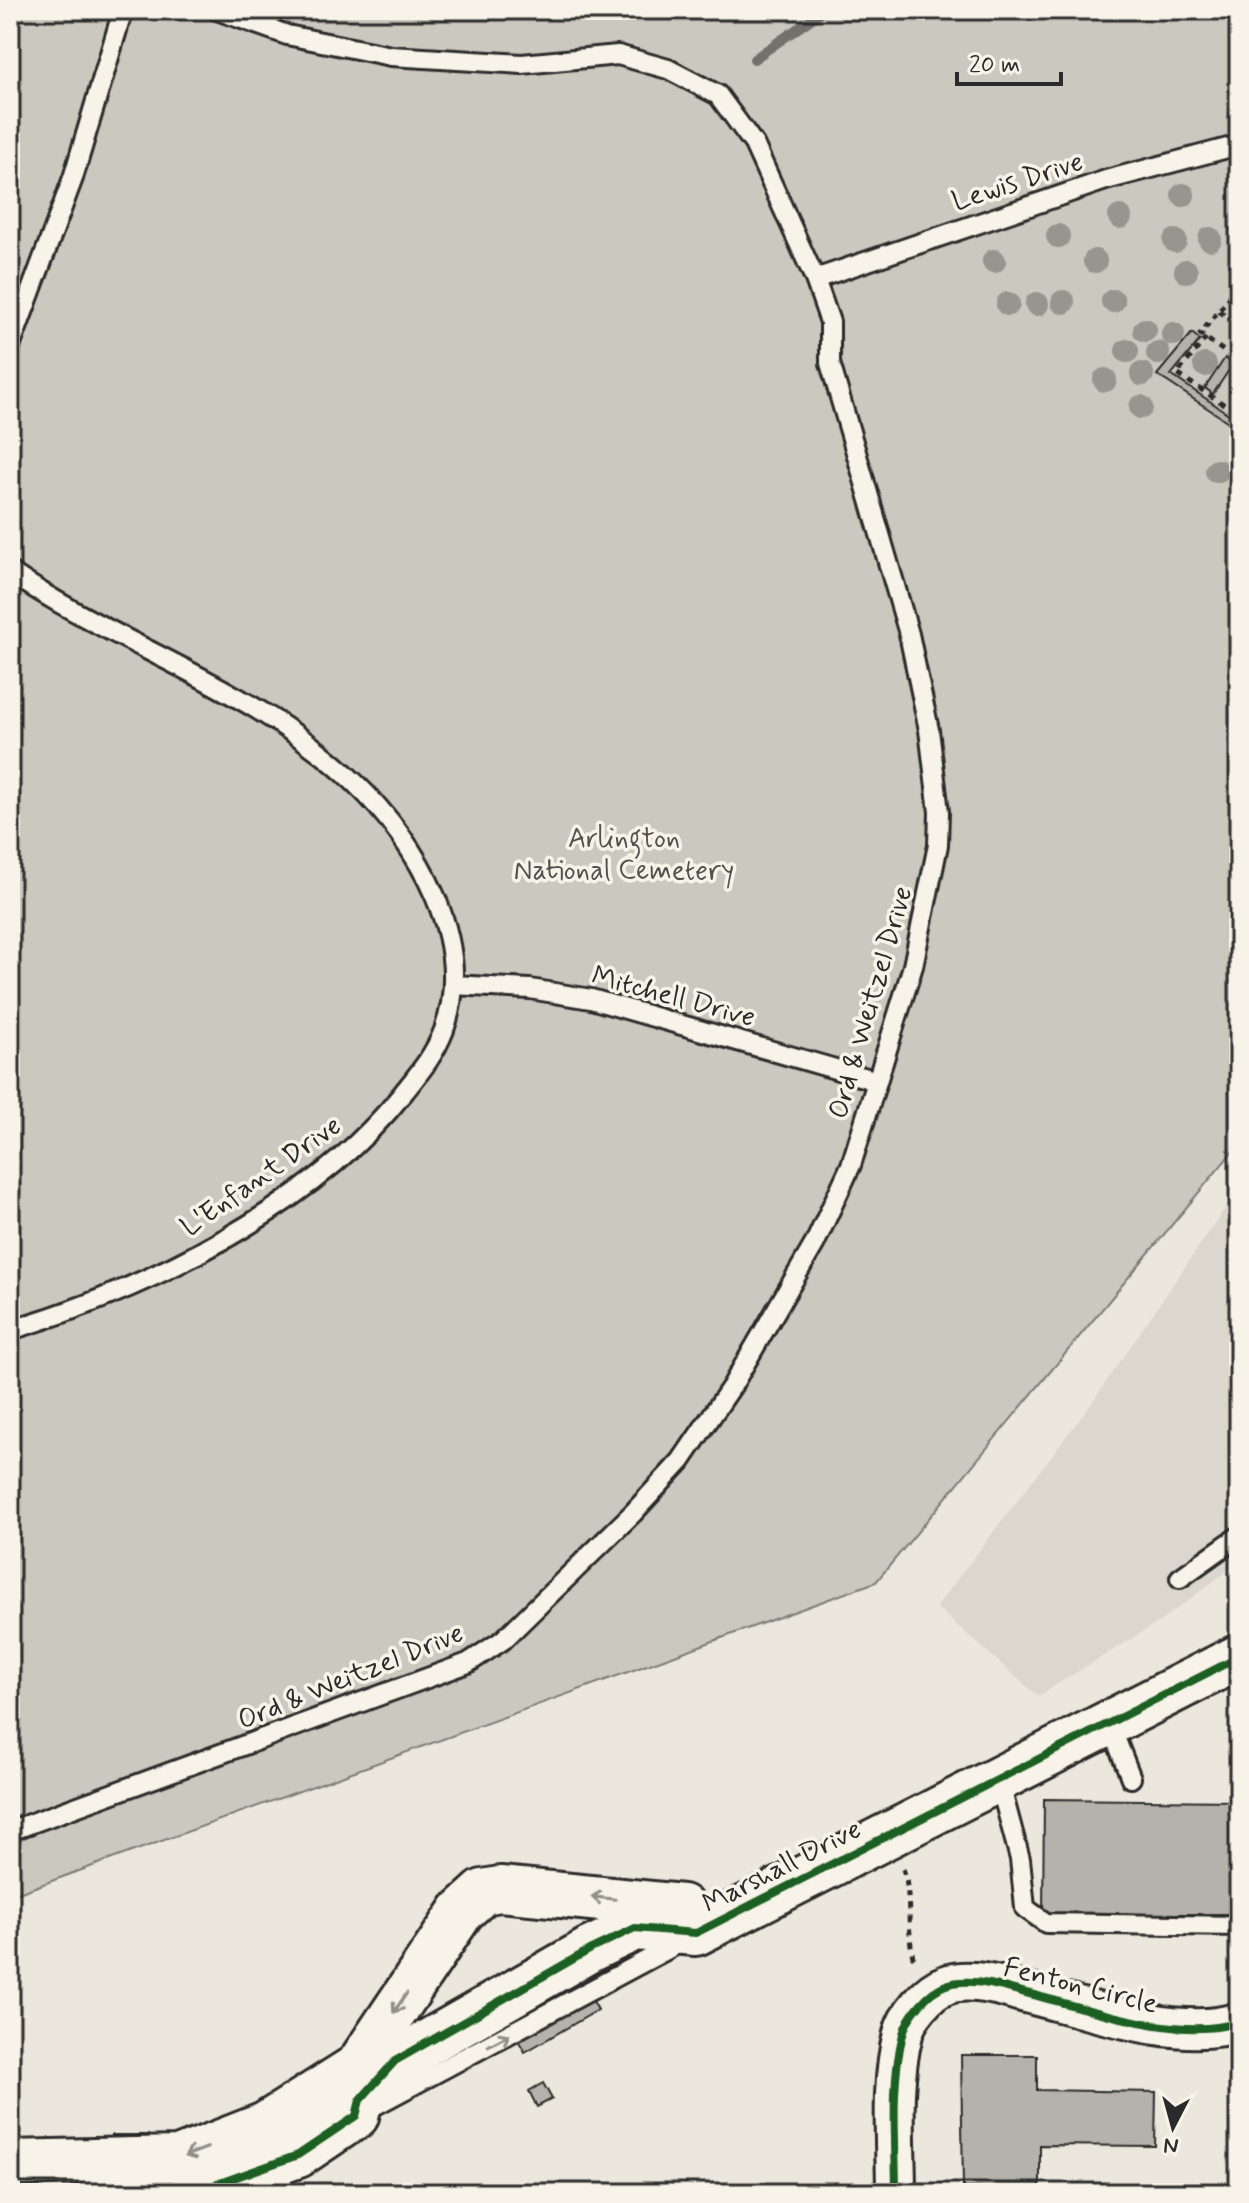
<svg xmlns="http://www.w3.org/2000/svg" width="1249" height="2203" viewBox="0 0 1249 2203" font-family="Mynerve,sans-serif">
	<style>
		.built { fill: #dbd7ce }
		.green { fill: #cbc8bf; stroke: #7b7a75; stroke-width: 2 }
		.lines { fill: none; stroke-linecap: round; stroke-linejoin: round }
		.stream { stroke: #72716c; stroke-width: 10 }
		.building { fill: #b5b2ab; stroke: #2b2b2b; stroke-width: 2 }
		.lane-casing { stroke: #2b2b2b; stroke-width: 24 }
		.street-casing { stroke: #2b2b2b; stroke-width: 44 }
		.secondary-casing { stroke: #2b2b2b; stroke-width: 50 }
		.path { stroke: #2b2b2b; stroke-width: 5; stroke-dasharray: 6 6; stroke-linecap: butt }
		.lane { stroke: #f7f3e8; stroke-width: 18 }
		.street { stroke: #f7f3e8; stroke-width: 38 }
		.secondary { stroke: #f7f3e8; stroke-width: 44 }
		.cycleway-casing { stroke: #f7f3e8; stroke-width: 13 }
		.cycleway { stroke: #1b5e20; stroke-width: 8 }
		.tree { fill: #97958f }
		.oneway { stroke: #918f8a }
		.labels { text-anchor: middle; stroke-width: 7; stroke-linejoin: round; paint-order: stroke }
		.street-label { font-size: 28px; fill: #2b2b2b; stroke: #f7f3e8 }
		.park-label { font-size: 28px; fill: #535250; stroke: #f7f3e8 }
	</style>
	<rect width="100%" height="100%" fill="#ebe7dd"/>
	<filter id="ink" filterUnits="userSpaceOnUse"><feTurbulence type="fractalNoise" baseFrequency=".0125" numOctaves="2"/><feDisplacementMap in="SourceGraphic" scale="16" xChannelSelector="R" yChannelSelector="G"/><feConvolveMatrix kernelMatrix="1 2 1 2 8 2 1 2 1" color-interpolation-filters="sRGB"/></filter>
	<g filter="url(#ink)">
		<!-- built -->
		<path class="built" d="M1239,1188V1562L1162,1620L1038,1696L936,1607L1091,1404Z"/>
		<!-- green -->
		<path class="green" d="M10,10H1239V1144L876,1582L10,1896Z"/>
		<g class="lines">
			<!-- stream -->
			<path class="stream" d="M754,59L824,10"/>
		</g>
		<!-- building -->
		<g class="building">
			<path d="M1192,333L1200,340L1171,375L1239,421V429L1157,375Z"/>
			<path d="M1225,358L1233,364L1213,394L1205,388Z"/>
			<path d="M1044,1799L1239,1801V1914H1043Z"/>
			<path d="M576,1972L598,2010L525,2052L503,2014Z"/>
			<path d="M961,2055H1037V2090L1156,2092L1155,2146L1040,2145V2189L963,2188Z"/>
			<path d="M543,2083L552,2099L537,2107L529,2091Z"/>
			<rect x="112" y="2135" width="36" height="58"/>
		</g>
		<g class="lines">
			<defs>
				<g id="lane">
					<path d="M815,279L1106,180L1239,145"/>
					<path d="M10,347L73,178L123,10"/>
					<path d="M10,572C121,648 257,688 355,783C417,842 476,942 444,1030C435,1054 420,1072 404,1092C315,1206 147,1290 10,1330"/>
					<path d="M453,985L530,989L591,999L877,1081"/>
					<path d="M1180,1578L1239,1536"/>
					<path d="M1109,1722L1131,1778"/>
					<path d="M998,1777L1020,1859L1025,1908L1046,1923L1239,1926"/>
					<path d="M10,1831L468,1663L503,1640L633,1513L681,1461L732,1386L815,1243L851,1165L913,966L938,845L939,812L929,730L909,634L830,363V322L815,279L754,144L718,95L668,69L618,55L522,64L391,56L287,35L217,10"/>
					<path d="M372,2107L681,1942"/>
				</g>
				<path id="street" d="M896,2193C896,2141 890,2085 903,2034C907,2017 928,1991 946,1985C967,1977 998,1985 1018,1991C1082,2006 1177,2043 1239,2022"/>
				<g id="secondary">
					<path d="M10,2163L178,2159L265,2125L358,2066L462,1911L483,1892L500,1889L682,1907"/>
					<path d="M192,2193L298,2155L356,2116L360,2100L395,2061L591,1949L635,1928L696,1933L1239,1657"/>
				</g>
			</defs>
			<!-- lane casing -->
			<use href="#lane" class="lane-casing"/>
			<!-- street casing -->
			<use href="#street" class="street-casing"/>
			<!-- secondary casing -->
			<use href="#secondary" class="secondary-casing"/>
			<!-- path -->
			<g class="path">
				<path d="M1239,286L1200,334L1239,362"/>
				<path d="M1219,311L1239,326"/>
				<path d="M1206,338L1177,374L1239,414"/>
				<path d="M903,1869C912,1893 906,1931 914,1961"/>
			</g>
			<!-- lane -->
			<use href="#lane" class="lane"/>
			<!-- street -->
			<use href="#street" class="street"/>
			<!-- secondary -->
			<use href="#secondary" class="secondary"/>
			<defs>
				<g id="cycleway">
					<path d="M192,2193L298,2155L356,2116L360,2100L395,2061L591,1949L635,1928L696,1933L1239,1657"/>
					<path d="M896,2193C896,2141 890,2085 903,2034C907,2017 928,1991 946,1985C967,1977 998,1985 1018,1991C1082,2006 1177,2043 1239,2022"/>
				</g>
			</defs>
			<!-- cycleway casing -->
			<use href="#cycleway" class="cycleway-casing"/>
			<!-- cycleway -->
			<use href="#cycleway" class="cycleway"/>
		</g>
		<!-- trees -->
		<g class="tree">
			<circle cx="1183" cy="195" r="12"/>
			<circle cx="1120" cy="217" r="12"/>
			<circle cx="1058" cy="236" r="12"/>
			<circle cx="1210" cy="239" r="12"/>
			<circle cx="1175" cy="241" r="12"/>
			<circle cx="994" cy="261" r="12"/>
			<circle cx="1095" cy="261" r="12"/>
			<circle cx="1186" cy="271" r="12"/>
			<circle cx="1113" cy="301" r="12"/>
			<circle cx="1063" cy="302" r="12"/>
			<circle cx="1008" cy="304" r="12"/>
			<circle cx="1037" cy="304" r="12"/>
			<circle cx="1145" cy="330" r="12"/>
			<circle cx="1173" cy="334" r="12"/>
			<circle cx="1127" cy="351" r="12"/>
			<circle cx="1158" cy="353" r="12"/>
			<circle cx="1205" cy="365" r="12"/>
			<circle cx="1142" cy="374" r="12"/>
			<circle cx="1105" cy="380" r="12"/>
			<circle cx="1141" cy="407" r="12"/>
			<circle cx="1217" cy="471" r="12"/>
		</g>
		<!-- one-way arrows -->
		<defs><path id="oneway-shaft" d="M-6 0H5M1.5-3L5.5 0L1.5 3" fill="none" stroke-width="1.6" stroke-linecap="round" stroke-linejoin="round" transform="scale(2)"/></defs>
		<g class="oneway">
			<use href="#oneway-shaft" transform="translate(603 1898) rotate(-174)"/>
			<use href="#oneway-shaft" transform="translate(400 2003) rotate(124)"/>
			<use href="#oneway-shaft" transform="translate(499 2040) rotate(-28)"/>
			<use href="#oneway-shaft" transform="translate(196 2152) rotate(159)"/>
		</g>
	</g>
	<g class="labels">
		<!-- street labels -->
		<g class="street-label">
			<text transform="translate(1017 180) rotate(-18)" y="10">Lewis Drive</text>
			<text transform="translate(674 995) rotate(15)" y="10">Mitchell Drive</text>
			<text transform="translate(869 1002) rotate(-74)" y="10">Ord &amp; Weitzel Drive</text>
			<text transform="translate(260 1175) rotate(-35)" y="10">L'Enfant Drive</text>
			<text transform="translate(350 1675) rotate(-22)" y="10">Ord &amp; Weitzel Drive</text>
			<text transform="translate(781 1865) rotate(-27)" y="10">Marshall Drive</text>
			<text transform="translate(1081 1984) rotate(14)" y="10">Fenton Circle</text>
		</g>
		<!-- park labels -->
		<g class="park-label">
			<text x="624" y="847">Arlington<tspan x="624" dy="32">National Cemetery</tspan></text>
		</g>
	</g>
	<!-- margin -->
	<rect width="1249" height="2203" fill="none" stroke="#f7f3e8" stroke-width="40"/>
	<rect x="20" y="20" width="1209" height="2163" fill="none" stroke="#2b2b2b" stroke-width="3" filter="url(#ink)"/>
	<!-- north arrow -->
	<g transform="translate(1173 2127) rotate(186)" stroke="#f7f3e8" stroke-width="6" paint-order="stroke">
	<path d="M0-6L14 30L0 20L-14 30Z" fill="#2b2b2b"/>
	<text y="-12" font-size="22" font-weight="bold" text-anchor="middle" fill="#2b2b2b">N</text>
	</g>
	<!-- scale -->
	<path d="M957 72v12h104v-12" fill="none" stroke="#2b2b2b" stroke-width="4"/>
	<text x="969" y="72" font-size="24" fill="#2b2b2b" stroke="#f7f3e8" stroke-width="6" paint-order="stroke">20 m</text>
</svg>
